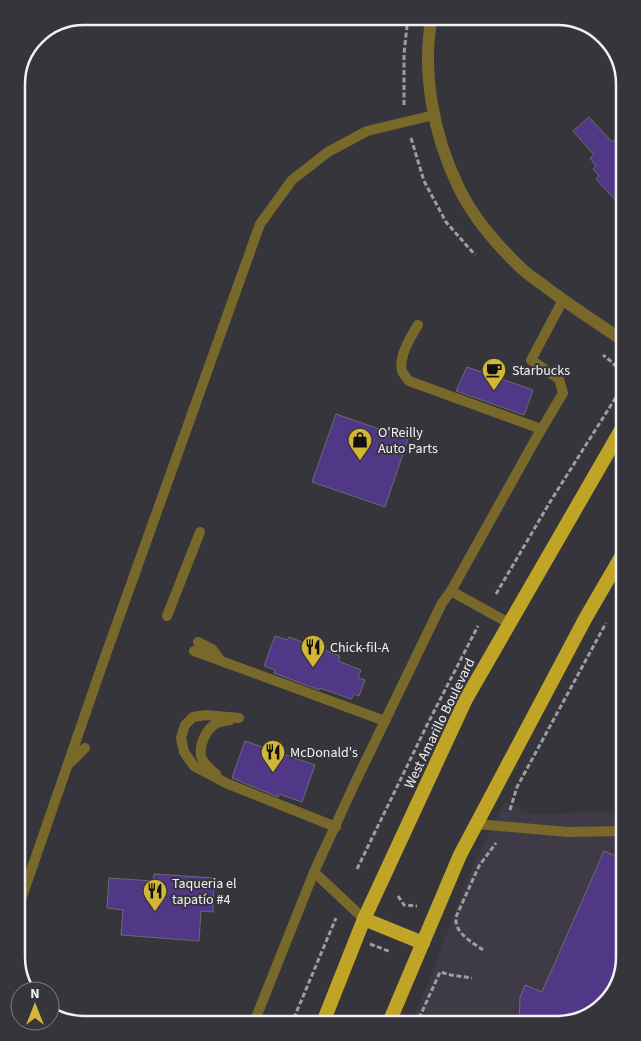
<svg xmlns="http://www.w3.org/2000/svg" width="641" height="1041" viewBox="0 0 641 1041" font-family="'Source Sans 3',sans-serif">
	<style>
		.built { fill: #3e3b47 }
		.building { fill: #513886; stroke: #6c6a71 }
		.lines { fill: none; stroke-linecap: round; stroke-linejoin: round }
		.path { stroke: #9d9ca0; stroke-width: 3; stroke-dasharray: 5 2.5; stroke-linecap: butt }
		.service { stroke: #78692b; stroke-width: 10 }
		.tertiary { stroke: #78692b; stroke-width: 12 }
		.trunk { stroke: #bfa426; stroke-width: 14 }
		.labels { text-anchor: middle; stroke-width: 4; stroke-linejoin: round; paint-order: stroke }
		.poi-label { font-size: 14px; fill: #f2f1f5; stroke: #36353b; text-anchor: start }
		.street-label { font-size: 14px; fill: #f2f1f5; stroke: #36353b }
		.rim { fill: none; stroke: #f2f1f5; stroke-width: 2.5 }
	</style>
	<rect width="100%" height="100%" fill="#36353b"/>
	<!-- built -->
	<path class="built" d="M505,802L533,814L625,811V957L613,994L587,1018L557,1025H409L422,998L475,861Z"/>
	<!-- building -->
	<g class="building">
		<path d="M589,117L612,142L625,131V195L617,202L596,179L599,176L593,169L596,166L590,158L594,155L573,131Z"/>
		<path d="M467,367L533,390L524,415L456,391Z"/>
		<path d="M336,414L408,439L385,507L312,482Z"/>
		<path d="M275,636L287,640L289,637L340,656L338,661L361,670L358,678L365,680L359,696L354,694L351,699L320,688L319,690L274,673L275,670L264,666Z"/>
		<path d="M245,741L315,765L302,802L279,794L278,797L232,778Z"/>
		<path d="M604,851L625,860V957L613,994L587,1018L557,1025H519L520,997L525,985L542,992Z"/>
		<path d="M154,874L214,878L213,912L201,911L199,941L121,935L123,910L107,908L109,878L153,881Z"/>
	</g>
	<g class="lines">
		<!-- path -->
		<g class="path">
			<path d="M404,105V54L408,16"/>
			<path d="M411,138L424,181L446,222L475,255"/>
			<path d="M623,591L625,589"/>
			<path d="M496,594L550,502L618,394C625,374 619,367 603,355"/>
			<path d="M510,810L517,787L606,623"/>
			<path d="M357,869L427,725L478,626"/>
			<path d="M398,896L404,905L417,906"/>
			<path d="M370,944L391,952"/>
			<path d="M483,950C472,942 454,933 456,917L479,866L496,843"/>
			<path d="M291,1025L336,918"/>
			<path d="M416,1025L440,972L451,975L472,978"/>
		</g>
		<!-- service -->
		<g class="service">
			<path d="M418,325C411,336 398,357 402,371C403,374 407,378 409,381L541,429"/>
			<path d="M451,591L534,442L563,393L559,379L531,360L563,300"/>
			<path d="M167,616L200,532"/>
			<path d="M198,642L212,649L221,661"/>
			<path d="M194,651L385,721"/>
			<path d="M239,718L206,715L193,717L185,725L181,738L184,752L194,766L228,784L336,827"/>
			<path d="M70,763L85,748"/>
			<path d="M216,774C211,770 203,763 201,756C199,745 206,730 215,724C219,722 225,721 230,720"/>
			<path d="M477,824L568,832L625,831"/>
			<path d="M314,872L364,919"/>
			<path d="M16,914L106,654L260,224L292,180L328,152L367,131L434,115"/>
			<path d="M253,1025L314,872L354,785L442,603L451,591L509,623"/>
		</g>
		<!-- tertiary -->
		<path class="tertiary" d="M432,16C421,72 434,136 458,186C472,216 496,244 520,267C528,275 538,281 547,288C572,307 599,324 625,342"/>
		<!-- trunk -->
		<g class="trunk">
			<path d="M364,919L423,943"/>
			<path d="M322,1025L364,919L466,699L625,423"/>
			<path d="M388,1025L460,855L585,619L625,550"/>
		</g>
	</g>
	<!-- icons -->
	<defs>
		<symbol id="cafe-pin" viewBox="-11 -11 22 30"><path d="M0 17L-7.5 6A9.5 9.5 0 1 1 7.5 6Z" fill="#d3b635" stroke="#36353b"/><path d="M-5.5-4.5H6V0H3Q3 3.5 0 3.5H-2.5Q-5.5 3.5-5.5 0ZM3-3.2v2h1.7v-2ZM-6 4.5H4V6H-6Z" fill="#111"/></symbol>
		<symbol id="shop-pin" viewBox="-11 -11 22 30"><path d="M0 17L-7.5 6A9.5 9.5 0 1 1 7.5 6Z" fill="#d3b635" stroke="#36353b"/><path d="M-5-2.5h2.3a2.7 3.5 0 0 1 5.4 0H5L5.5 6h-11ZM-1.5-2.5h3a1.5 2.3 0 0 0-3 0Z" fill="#111"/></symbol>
		<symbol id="restaurant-pin" viewBox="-11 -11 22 30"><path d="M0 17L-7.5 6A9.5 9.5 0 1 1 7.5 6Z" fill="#d3b635" stroke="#36353b"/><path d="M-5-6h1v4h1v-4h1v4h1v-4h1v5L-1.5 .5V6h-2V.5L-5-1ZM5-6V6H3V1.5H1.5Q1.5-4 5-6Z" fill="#111"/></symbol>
	</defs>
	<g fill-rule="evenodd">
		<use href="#cafe-pin" x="480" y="356" width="28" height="38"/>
		<use href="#shop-pin" x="346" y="426" width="28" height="38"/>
		<use href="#restaurant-pin" x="299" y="633" width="28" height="38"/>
		<use href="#restaurant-pin" x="259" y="738" width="28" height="38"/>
		<use href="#restaurant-pin" x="141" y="877" width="28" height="38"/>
	</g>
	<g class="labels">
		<!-- poi labels -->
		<g class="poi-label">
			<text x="512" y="375">Starbucks</text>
			<text x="378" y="437">O'Reilly<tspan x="378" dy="16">Auto Parts</tspan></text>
			<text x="330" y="652">Chick-fil-A</text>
			<text x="290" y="757">McDonald's</text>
			<text x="172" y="888">Taqueria el<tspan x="172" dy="16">tapatío #4</tspan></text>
		</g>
		<!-- street labels -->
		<g class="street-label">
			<text transform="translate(439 723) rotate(-64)" y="5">West Amarillo Boulevard</text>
		</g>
	</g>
	<!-- crop -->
	<path d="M0 0H641V1041H0ZM84 25H557A59 59 0 0 1 616 84V957A59 59 0 0 1 557 1016H84A59 59 0 0 1 25 957V84A59 59 0 0 1 84 25Z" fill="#36353b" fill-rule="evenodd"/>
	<path class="rim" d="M84 25H557A59 59 0 0 1 616 84V957A59 59 0 0 1 557 1016H84A59 59 0 0 1 25 957V84A59 59 0 0 1 84 25Z"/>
	<!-- north arrow -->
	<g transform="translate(35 1006)"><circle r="24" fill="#36353b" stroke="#818085"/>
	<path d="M0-4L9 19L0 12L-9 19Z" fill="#d3b635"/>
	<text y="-8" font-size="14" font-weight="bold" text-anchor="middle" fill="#f2f1f5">N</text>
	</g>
</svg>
